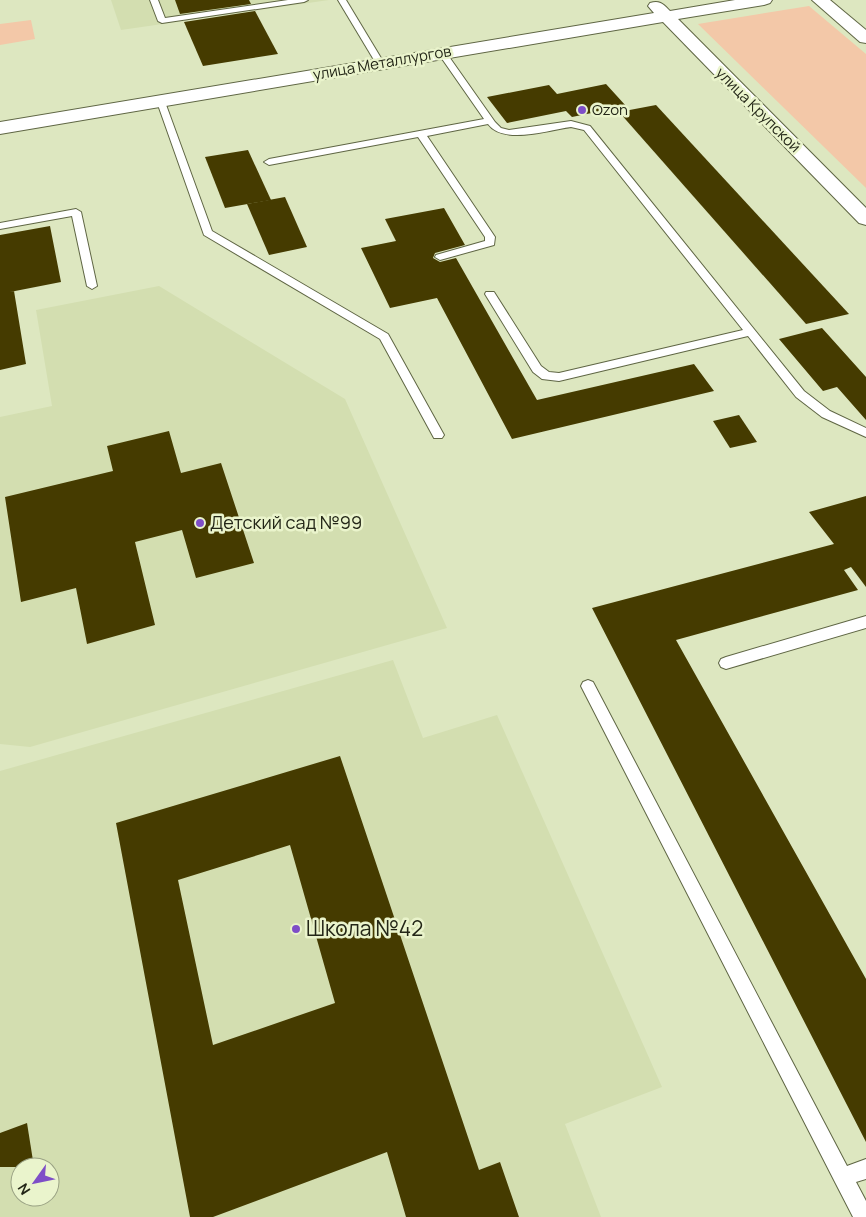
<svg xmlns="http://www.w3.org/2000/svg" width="866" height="1217" viewBox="0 0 866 1217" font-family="Manrope,sans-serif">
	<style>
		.built { fill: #d3deb0; fill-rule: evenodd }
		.green { fill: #f3c8a8 }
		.building { fill: #453b00; fill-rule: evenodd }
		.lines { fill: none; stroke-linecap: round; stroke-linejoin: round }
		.lane-casing { stroke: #5f6644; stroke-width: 2 }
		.street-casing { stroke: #5f6644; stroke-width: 2 }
		.secondary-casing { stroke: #5f6644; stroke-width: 2 }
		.lane { fill: #fff; fill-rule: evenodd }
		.street { fill: #fff; fill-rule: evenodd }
		.secondary { fill: #fff; fill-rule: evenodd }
		.poi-dot { fill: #7e4ec7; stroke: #eaf4cc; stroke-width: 2 }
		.labels { text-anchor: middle; stroke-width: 5; stroke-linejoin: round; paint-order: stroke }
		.far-street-label { font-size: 15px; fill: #232617; stroke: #eaf4cc }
		.far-poi-label { font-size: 15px; fill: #232617; stroke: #eaf4cc; text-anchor: start }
		.poi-label { font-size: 18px; fill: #232617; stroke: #eaf4cc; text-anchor: start }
		.near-poi-label { font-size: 21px; fill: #232617; stroke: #eaf4cc; text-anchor: start }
	</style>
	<rect width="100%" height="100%" fill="#dde7c0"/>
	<!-- built -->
	<g class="built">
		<path d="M111,0H329L121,30Z"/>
		<path d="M159,286L345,399L447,628L30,747L0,744V417L52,406L36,310Z"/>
		<path d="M393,660L423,738L497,715L662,1087L565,1124L601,1217H0V771ZM20,1167H50V1197H20Z"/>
	</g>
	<!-- green -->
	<g class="green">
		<path d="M809,6L866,54V188L698,24Z"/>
		<path d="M31,20L35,39L0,45V24Z"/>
	</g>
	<!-- building -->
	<g class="building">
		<path d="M175,0H249L251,4L180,14Z"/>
		<path d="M255,11L278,54L203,66L184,22Z"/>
		<path d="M606,84L626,106L572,117L566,111L507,123L487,97L549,85L557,94Z"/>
		<path d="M656,105L849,314L806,324L619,112Z"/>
		<path d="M248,150L271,200L225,208L205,157Z"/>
		<path d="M285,197L307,247L269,255L247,204Z"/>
		<path d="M444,208L465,245L435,253L433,258L440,262L456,258L537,400L694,364L714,391L512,439L437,298L390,308L361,248L396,241L385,219Z"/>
		<path d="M50,226L61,282L10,292L14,291L26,364L0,370V235Z"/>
		<path d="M822,328L866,377V420L837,387L823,391L779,339Z"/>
		<path d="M739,415L757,442L730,448L713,421Z"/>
		<path d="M169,431L181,473L221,463L254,563L196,578L182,530L135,542L155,625L87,644L76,588L21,602L5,497L113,471L107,446Z"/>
		<path d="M866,496V587L851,567L844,570L858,590L676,640L866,979V1142L592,608L834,544L809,512Z"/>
		<path d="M340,756L479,1170L500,1162L519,1217H406L387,1152L213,1217H190L116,823ZM290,845L335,1003L213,1045L178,880Z"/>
		<path d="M27,1123L34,1167H0V1133Z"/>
	</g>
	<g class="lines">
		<defs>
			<g id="lane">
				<path d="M150,0H158L165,18L288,0H308L304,2L162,23L158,21Z"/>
				<path d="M338,0H346L384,63L383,65H377Z"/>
				<path d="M439,51H445L495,122L501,128L509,130L571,121L590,126L804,391L830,411L866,428V437L822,417L796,397L748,336L559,381L542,379L533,372L485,294L486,292H494L541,366L549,372L559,373L743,330L584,130L571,127C549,130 503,145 488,124L427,136L495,237L494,245L440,260L435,257L436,255L485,241V237L418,137L269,165L264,162L269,159L484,119L438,53Z"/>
				<path d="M161,99L165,102L212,231L388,334L444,435L442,438H434L380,339L204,235L157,102Z"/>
				<path d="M76,209L81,212L97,286L92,289L87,286L72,216L0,229V223Z"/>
				<path d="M866,616V628L726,669L721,667L719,663L721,659L726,657Z"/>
				<path d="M588,680L593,682L847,1166L866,1159V1179L856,1182L866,1201V1217H853L836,1184L583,690L581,686L583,682Z"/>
			</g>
			<path id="street" d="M812,0H830L866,30V43L860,42Z"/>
			<path id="secondary" d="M735,0H772L770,3L764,5L678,19L866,208V225L859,223L663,22L0,134V122L654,13L648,6L650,3C660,0 663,4 670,11Z"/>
		</defs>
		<!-- lane casing -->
		<use href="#lane" class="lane-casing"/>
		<!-- street casing -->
		<use href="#street" class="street-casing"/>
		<!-- secondary casing -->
		<use href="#secondary" class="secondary-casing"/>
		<!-- lane -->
		<use href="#lane" class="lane"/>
		<!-- street -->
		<use href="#street" class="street"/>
		<!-- secondary -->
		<use href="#secondary" class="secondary"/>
	</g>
	<!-- markers -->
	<g class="poi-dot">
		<circle cx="582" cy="110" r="5"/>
		<circle cx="200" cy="523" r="5"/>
		<circle cx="296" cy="929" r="5"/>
	</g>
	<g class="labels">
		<!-- far-street labels -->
		<g class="far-street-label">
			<text transform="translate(382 63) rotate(-10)" y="5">улица Металлургов</text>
			<text transform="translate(758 110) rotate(45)" y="5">улица Крупской</text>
		</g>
		<!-- far-poi labels -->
		<g class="far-poi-label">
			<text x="592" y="115">Ozon</text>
		</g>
		<!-- poi labels -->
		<g class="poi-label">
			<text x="210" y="529">Детский сад №99</text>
		</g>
		<!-- near-poi labels -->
		<g class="near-poi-label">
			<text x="306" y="936">Школа №42</text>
		</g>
	</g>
	<!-- north arrow -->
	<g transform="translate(35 1182) rotate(237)"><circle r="24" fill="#eaf4cc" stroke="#9aa284"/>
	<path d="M0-4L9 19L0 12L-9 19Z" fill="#7e4ec7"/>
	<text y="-8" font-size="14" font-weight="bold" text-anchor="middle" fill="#232617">N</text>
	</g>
</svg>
